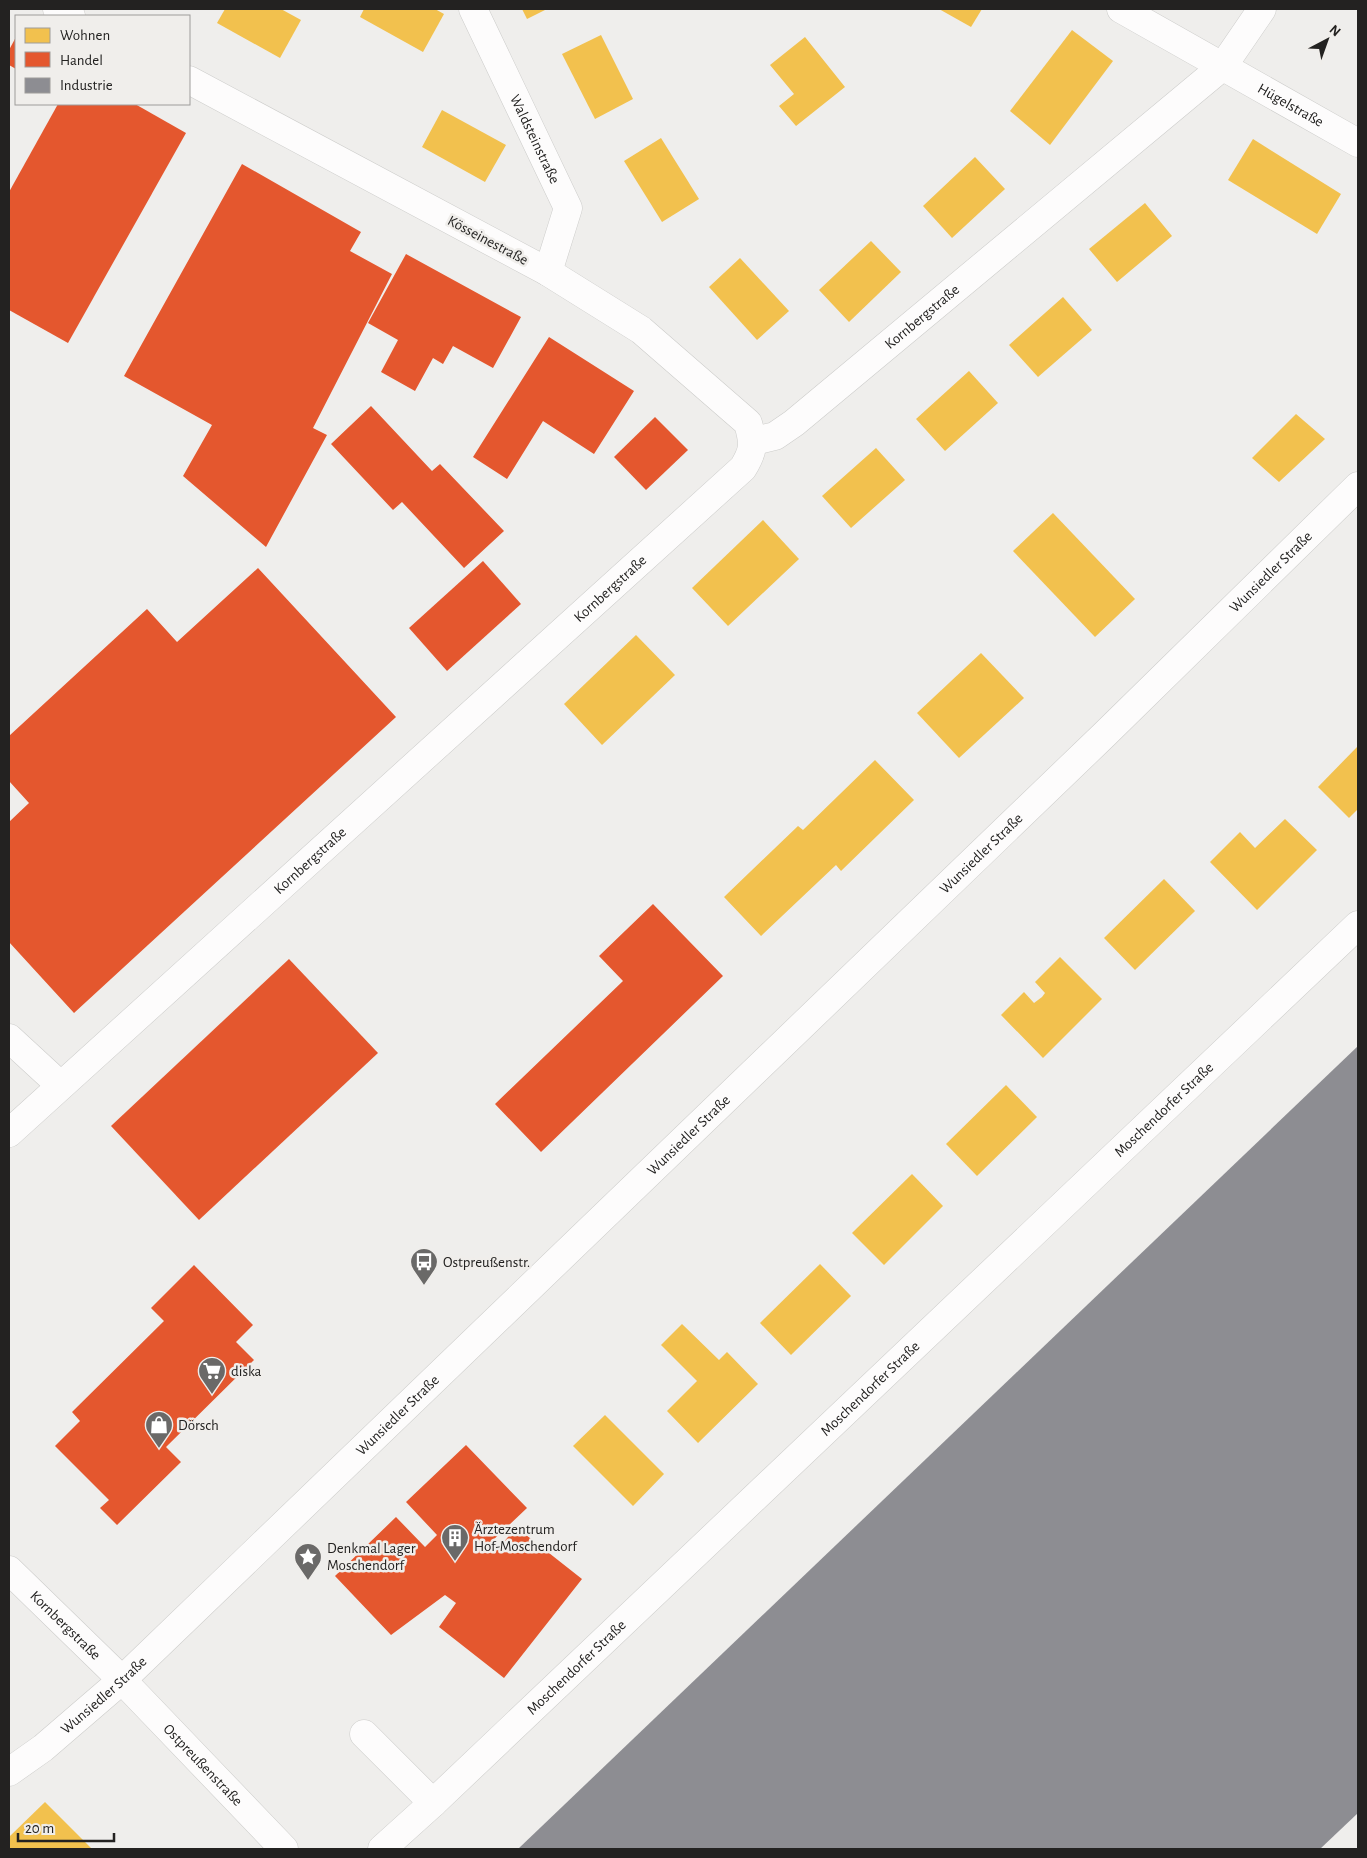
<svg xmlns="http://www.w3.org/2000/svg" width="1367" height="1858" viewBox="0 0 1367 1858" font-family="'Alegreya Sans',sans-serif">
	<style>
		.homes { fill: #f2c14e }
		.shops { fill: #e4572e }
		.industry { fill: #8d8d92 }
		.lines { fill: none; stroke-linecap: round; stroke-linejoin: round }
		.minor-casing { stroke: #ccccca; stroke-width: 29 }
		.major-casing { stroke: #ccccca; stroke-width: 29 }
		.minor { stroke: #fdfcfc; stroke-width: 28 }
		.major { stroke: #fdfcfc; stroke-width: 28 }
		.labels { text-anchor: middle; stroke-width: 5; stroke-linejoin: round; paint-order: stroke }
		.street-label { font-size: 15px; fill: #232221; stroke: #f0eeeb }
		.poi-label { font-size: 15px; fill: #232221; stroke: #f0eeeb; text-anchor: start }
	</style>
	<rect width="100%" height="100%" fill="#efeeec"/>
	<!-- homes -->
	<g class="homes">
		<path d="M225,9H281L301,20L280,58L217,23Z"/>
		<path d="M364,9H435L444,14L423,52L360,17Z"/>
		<path d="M522,9H547L527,19Z"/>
		<path d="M939,9H982L971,27Z"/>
		<path d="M1072,30L1113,61L1050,145L1010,111Z"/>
		<path d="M601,35L633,99L595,119L562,54Z"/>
		<path d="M805,37L845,87L796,126L779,106L794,94L770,65Z"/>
		<path d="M442,110L506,145L485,182L422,147Z"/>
		<path d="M661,138L699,199L662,222L624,161Z"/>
		<path d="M1253,139L1341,194L1317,234L1228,180Z"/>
		<path d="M975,157L1005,189L952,238L923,206Z"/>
		<path d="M1145,203L1172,236L1117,282L1089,249Z"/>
		<path d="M871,241L901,272L849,322L819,290Z"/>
		<path d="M740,258L789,311L757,340L709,287Z"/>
		<path d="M1063,297L1092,330L1038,377L1009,345Z"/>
		<path d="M969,371L998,403L945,451L916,419Z"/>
		<path d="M1296,414L1325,439L1279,482L1252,458Z"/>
		<path d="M876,448L905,480L851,528L822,496Z"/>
		<path d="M1053,513L1135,599L1095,637L1013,551Z"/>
		<path d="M763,520L799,559L728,626L692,588Z"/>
		<path d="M636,635L675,675L602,745L564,704Z"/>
		<path d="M981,653L1024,698L959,758L917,713Z"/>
		<path d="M1358,746V809L1349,818L1318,787Z"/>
		<path d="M875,760L914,800L841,871L836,865L761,936L724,897L798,826L803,830Z"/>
		<path d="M1285,819L1317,850L1257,910L1210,862L1240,832L1255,848Z"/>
		<path d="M1164,879L1195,911L1135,970L1104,938Z"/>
		<path d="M1060,957L1102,999L1043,1058L1001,1015L1024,992L1034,1003L1042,997L1045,993L1035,982Z"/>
		<path d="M1006,1085L1037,1117L977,1176L946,1144Z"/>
		<path d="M912,1174L943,1206L884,1265L852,1233Z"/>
		<path d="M820,1264L851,1296L791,1355L760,1323Z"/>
		<path d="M682,1324L719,1360L727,1352L758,1384L698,1443L667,1411L697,1381L661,1345Z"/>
		<path d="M605,1415L664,1474L633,1506L573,1446Z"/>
		<path d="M45,1802L92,1849H9V1837Z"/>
	</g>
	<!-- shops -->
	<g class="shops">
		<path d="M16,37V69L9,65V50Z"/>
		<path d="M58,104H135L186,133L68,343L9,310V192Z"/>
		<path d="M242,164L361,232L350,251L392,274L313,428L327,435L266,547L183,476L212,425L124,376Z"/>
		<path d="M406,254L521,317L493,368L453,346L443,364L433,358L415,391L381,372L398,340L368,323Z"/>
		<path d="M549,337L634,391L594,454L543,421L507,479L473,457Z"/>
		<path d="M371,406L432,471L440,464L504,531L464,568L402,502L393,510L331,444Z"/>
		<path d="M655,417L688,450L646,490L614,457Z"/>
		<path d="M483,561L521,604L447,671L409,628Z"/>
		<path d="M258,568L396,717L74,1013L9,942V822L29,803L9,781V736L147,609L177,642Z"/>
		<path d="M653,904L723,976L541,1152L495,1104L623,981L599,956Z"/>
		<path d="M289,959L378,1053L199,1220L111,1126Z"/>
		<path d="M194,1265L253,1325L236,1342L254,1360L166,1447L181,1462L117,1525L100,1508L109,1500L55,1446L80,1421L72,1412L164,1321L151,1308Z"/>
		<path d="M466,1445L527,1508L491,1542L499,1548L516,1527L582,1579L504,1678L439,1627L456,1603L445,1595L391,1635L335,1576L396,1517L425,1547L437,1535L406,1502Z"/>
	</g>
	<!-- industry -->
	<path class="industry" d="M1358,1046V1813L1320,1849H518Z"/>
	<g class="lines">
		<defs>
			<g id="minor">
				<path d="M57,9L71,16"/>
				<path id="s1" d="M473,9L568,208L548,272"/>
				<path id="s2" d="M1121,9L1358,143"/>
				<path id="s3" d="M754,441L775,436L794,423L1223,66L1262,9"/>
				<path d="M9,1038L60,1085"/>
				<path id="s4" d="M9,1133L743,468C754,450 754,444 748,423L641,330L548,272L189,80"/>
				<path id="s5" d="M9,1570L122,1680L284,1849"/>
				<path d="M364,1734L433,1803"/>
				<path id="s6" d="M382,1849L433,1803L1358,925"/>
			</g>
			<g id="major">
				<path id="s7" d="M9,1772L43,1748L122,1680L1105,734L1358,486"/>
			</g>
		</defs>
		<!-- minor casing -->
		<use href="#minor" class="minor-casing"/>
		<!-- major casing -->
		<use href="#major" class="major-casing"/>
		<!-- minor -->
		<use href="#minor" class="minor"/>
		<!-- major -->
		<use href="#major" class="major"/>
	</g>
	<!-- icons -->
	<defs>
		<symbol id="bus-pin" viewBox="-11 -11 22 30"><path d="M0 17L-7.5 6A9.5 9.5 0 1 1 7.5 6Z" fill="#6a6968" stroke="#f0eeeb"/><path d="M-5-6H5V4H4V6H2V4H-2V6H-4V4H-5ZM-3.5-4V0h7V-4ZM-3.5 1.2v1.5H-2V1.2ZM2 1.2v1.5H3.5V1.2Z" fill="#fff"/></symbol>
		<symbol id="supermarket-pin" viewBox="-11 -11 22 30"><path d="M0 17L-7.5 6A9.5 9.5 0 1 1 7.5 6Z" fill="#6a6968" stroke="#f0eeeb"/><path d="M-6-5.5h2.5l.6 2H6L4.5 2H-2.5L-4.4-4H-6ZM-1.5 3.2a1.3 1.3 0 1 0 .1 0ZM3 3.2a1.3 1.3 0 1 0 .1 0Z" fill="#fff"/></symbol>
		<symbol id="shop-pin" viewBox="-11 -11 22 30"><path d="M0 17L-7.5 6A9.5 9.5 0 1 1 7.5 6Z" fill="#6a6968" stroke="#f0eeeb"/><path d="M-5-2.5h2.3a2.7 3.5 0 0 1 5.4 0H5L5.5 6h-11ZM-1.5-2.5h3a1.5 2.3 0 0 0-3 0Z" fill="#fff"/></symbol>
		<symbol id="building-pin" viewBox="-11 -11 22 30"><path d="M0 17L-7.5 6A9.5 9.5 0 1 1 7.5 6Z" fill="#6a6968" stroke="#f0eeeb"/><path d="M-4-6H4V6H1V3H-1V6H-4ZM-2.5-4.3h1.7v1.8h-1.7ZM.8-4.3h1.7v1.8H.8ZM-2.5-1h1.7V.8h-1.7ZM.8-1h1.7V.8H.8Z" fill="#fff"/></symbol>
		<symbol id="sight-pin" viewBox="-11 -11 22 30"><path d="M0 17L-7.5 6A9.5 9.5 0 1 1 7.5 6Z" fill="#6a6968" stroke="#f0eeeb"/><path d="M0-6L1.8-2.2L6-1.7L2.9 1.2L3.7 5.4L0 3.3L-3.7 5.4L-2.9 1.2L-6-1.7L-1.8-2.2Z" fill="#fff"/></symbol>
	</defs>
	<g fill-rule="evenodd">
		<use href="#bus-pin" x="408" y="1246" width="32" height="43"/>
		<use href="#supermarket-pin" x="196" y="1355" width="32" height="43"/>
		<use href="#shop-pin" x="143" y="1409" width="32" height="43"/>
		<use href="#building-pin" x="439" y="1522" width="32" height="43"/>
		<use href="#sight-pin" x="292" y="1541" width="32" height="43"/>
	</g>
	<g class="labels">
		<!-- street labels -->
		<g class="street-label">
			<text dy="5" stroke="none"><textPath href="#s2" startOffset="195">Hügelstraße</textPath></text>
			<text dy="5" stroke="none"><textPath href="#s1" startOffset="144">Waldsteinstraße</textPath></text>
			<text transform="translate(488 240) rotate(28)" y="5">Kösseinestraße</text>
			<text dy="5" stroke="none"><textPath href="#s3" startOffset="211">Kornbergstraße</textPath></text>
			<text dy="5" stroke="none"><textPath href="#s7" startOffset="1742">Wunsiedler Straße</textPath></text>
			<text dy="5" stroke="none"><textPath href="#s4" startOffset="811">Kornbergstraße</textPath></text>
			<text dy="5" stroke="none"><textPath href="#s7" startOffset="1338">Wunsiedler Straße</textPath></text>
			<text dy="5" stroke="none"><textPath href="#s4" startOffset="406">Kornbergstraße</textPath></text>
			<text dy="5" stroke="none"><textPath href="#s6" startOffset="1076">Moschendorfer Straße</textPath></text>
			<text dy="5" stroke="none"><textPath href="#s7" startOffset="932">Wunsiedler Straße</textPath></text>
			<text dy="5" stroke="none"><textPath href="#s6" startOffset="671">Moschendorfer Straße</textPath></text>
			<text dy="5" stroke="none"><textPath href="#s7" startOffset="528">Wunsiedler Straße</textPath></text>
			<text dy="5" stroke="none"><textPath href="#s5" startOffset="79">Kornbergstraße</textPath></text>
			<text dy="5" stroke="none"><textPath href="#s6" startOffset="266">Moschendorfer Straße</textPath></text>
			<text dy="5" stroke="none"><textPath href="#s7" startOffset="122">Wunsiedler Straße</textPath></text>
			<text dy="5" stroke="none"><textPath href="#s5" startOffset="275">Ostpreußenstraße</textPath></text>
		</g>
		<!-- poi labels -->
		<g class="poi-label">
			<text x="443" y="1267">Ostpreußenstr.</text>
			<text x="231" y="1376">diska</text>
			<text x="178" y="1430">Dörsch</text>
			<text x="474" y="1534">Ärztezentrum<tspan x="474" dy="17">Hof-Moschendorf</tspan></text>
			<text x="327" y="1553">Denkmal Lager<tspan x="327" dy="17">Moschendorf</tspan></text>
		</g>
	</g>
	<!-- border -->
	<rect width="1367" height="1858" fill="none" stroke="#232221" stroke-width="20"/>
	<!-- legend -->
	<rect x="15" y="15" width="175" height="90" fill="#f0eeeb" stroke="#9e9c9a"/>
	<rect x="25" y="28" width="25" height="15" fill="#f2c14e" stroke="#9e9c9a"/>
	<text x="60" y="40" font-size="15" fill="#232221">Wohnen</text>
	<rect x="25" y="52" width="25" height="15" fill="#e4572e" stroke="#9e9c9a"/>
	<text x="60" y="65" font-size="15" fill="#232221">Handel</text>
	<rect x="25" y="78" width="25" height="15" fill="#8d8d92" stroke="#9e9c9a"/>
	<text x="60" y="90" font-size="15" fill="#232221">Industrie</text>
	<!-- north arrow -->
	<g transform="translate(1327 40) rotate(41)" stroke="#f0eeeb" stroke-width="4" paint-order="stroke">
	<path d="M0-4L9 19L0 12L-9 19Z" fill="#232221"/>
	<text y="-8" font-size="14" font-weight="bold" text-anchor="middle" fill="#232221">N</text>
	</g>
	<!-- scale -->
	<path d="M18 1833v8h96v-8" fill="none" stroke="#232221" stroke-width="2.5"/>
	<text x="25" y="1833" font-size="15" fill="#232221" stroke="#f0eeeb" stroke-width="4" paint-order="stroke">20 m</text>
</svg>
